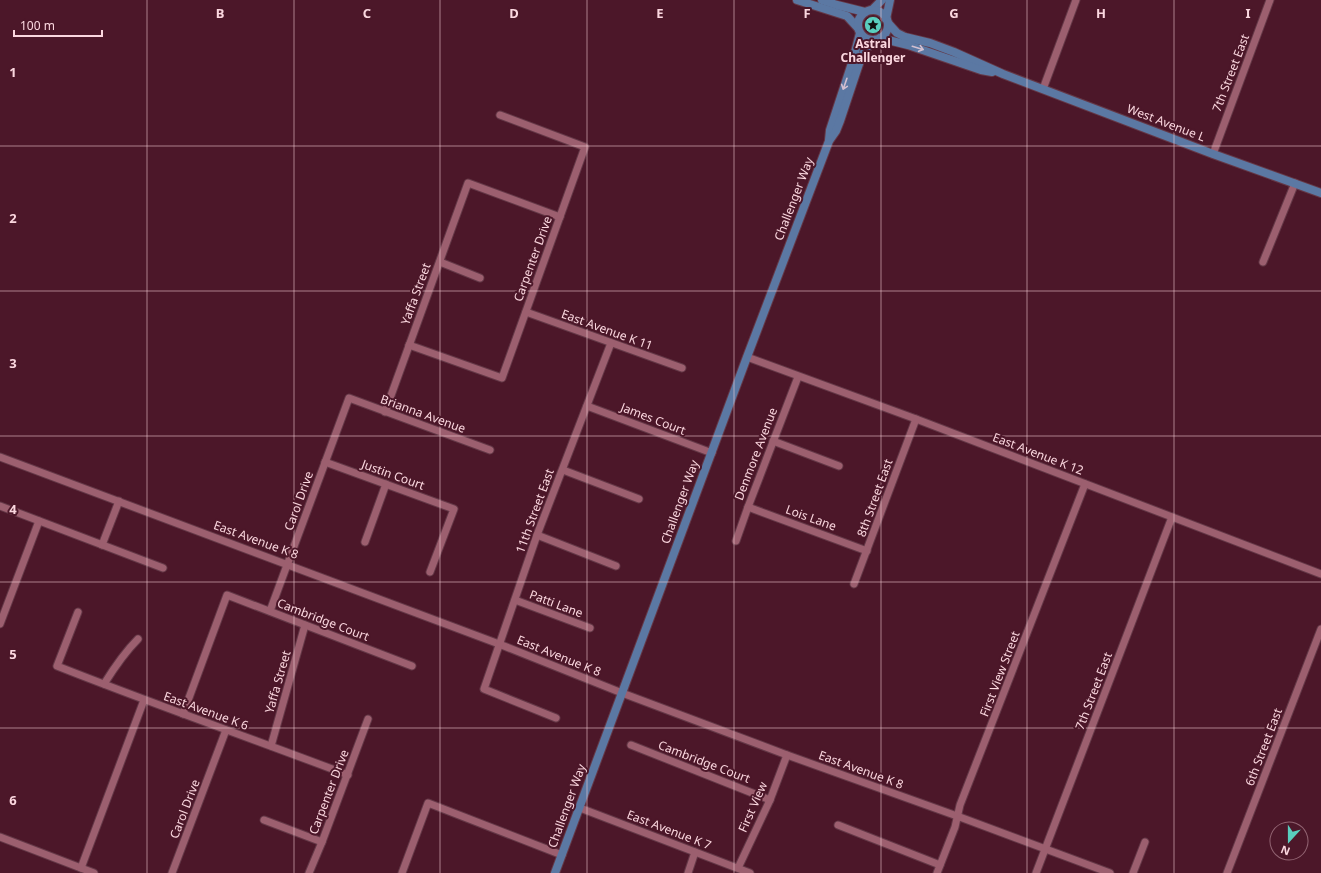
<svg xmlns="http://www.w3.org/2000/svg" width="1321" height="873" viewBox="0 0 1321 873" font-family="'Noto Sans',sans-serif">
	<style>
		.green { fill: #6e400b }
		.lines { fill: none; stroke-linecap: round; stroke-linejoin: round }
		.minor-casing { stroke: #643847; stroke-width: 9 }
		.major-casing { stroke: #643847; stroke-width: 10 }
		.minor { stroke: #9c5f6f; stroke-width: 7 }
		.major { stroke: #5b78a3; stroke-width: 8 }
		.oneway { stroke: #d3bfd0 }
		.grid { fill: none; stroke: #fbd7df; stroke-width: 1; stroke-opacity: 0.55 }
		.labels { text-anchor: middle; stroke-width: 4; stroke-linejoin: round; paint-order: stroke }
		.poi-label { font-size: 12px; font-weight: bold; fill: #fbd7df; stroke: #4c1729 }
		.street-label { font-size: 12px; fill: #fbd7df; stroke: #4c1729 }
		.grid-label { font-size: 13px; text-anchor: middle; font-weight: bold; fill: #fbd7df; stroke: #4c1729; stroke-width: 4; stroke-linejoin: round; paint-order: stroke }
	</style>
	<rect width="100%" height="100%" fill="#4c1729"/>
	<!-- green -->
	<circle class="green" cx="873" cy="25" r="8"/>
	<g class="lines">
		<defs>
			<g id="minor">
				<path d="M1043,89L1076,0"/>
				<path d="M1213,154L1270,0"/>
				<path d="M440,262L480,278"/>
				<path d="M1263,262L1295,183"/>
				<path d="M526,312L682,368"/>
				<path d="M409,345L502,378L585,147L500,115"/>
				<path d="M747,357L916,419L1321,574"/>
				<path d="M587,406L712,453"/>
				<path d="M385,412L468,183L560,217"/>
				<path d="M773,441L839,466"/>
				<path d="M0,457L499,644L622,693L787,755L957,816L1110,873"/>
				<path d="M325,462L454,509L430,572"/>
				<path d="M563,470L639,499"/>
				<path d="M0,506L163,568"/>
				<path d="M748,507L867,551"/>
				<path d="M537,535L616,566"/>
				<path d="M736,541L748,507L798,377"/>
				<path d="M365,542L386,484"/>
				<path d="M102,545L119,501"/>
				<path d="M854,584L916,419"/>
				<path d="M515,600L590,628"/>
				<path d="M270,611L349,398L490,450"/>
				<path d="M78,612L57,666C153,704 251,738 348,775"/>
				<path d="M0,624L39,521"/>
				<path d="M104,684C114,668 124,653 138,639"/>
				<path d="M183,714L227,595L412,666"/>
				<path d="M556,718L484,689L537,535L611,343"/>
				<path d="M631,745L770,800"/>
				<path d="M271,746L305,625"/>
				<path d="M580,808L750,873"/>
				<path d="M264,820L322,842"/>
				<path d="M838,825L940,865"/>
				<path d="M0,837L94,873"/>
				<path d="M81,868L144,700"/>
				<path d="M738,868L770,800L787,755"/>
				<path d="M172,873L226,730"/>
				<path d="M309,873L322,842L368,719"/>
				<path d="M402,873L428,803L562,855"/>
				<path d="M688,873L695,852"/>
				<path d="M937,873L955,827L960,805L1085,484"/>
				<path d="M1036,873L1172,517"/>
				<path d="M1133,873L1145,842"/>
				<path d="M1227,873L1321,629"/>
			</g>
			<g id="major">
				<path d="M797,0L847,16L858,28"/>
				<path d="M822,0L837,5L865,12"/>
				<path d="M872,10L882,0"/>
				<circle cx="873" cy="25" r="15"/>
				<path d="M886,19L890,0"/>
				<path d="M888,23L897,33L905,37L930,43L954,52L1003,74L1213,154L1321,193"/>
				<path d="M880,38L908,45L981,70L992,72"/>
				<path d="M829,140L830,130L853,60L860,33"/>
				<path d="M555,873L747,357L829,141L836,131L840,121L861,58L865,50L875,40"/>
			</g>
		</defs>
		<!-- minor casing -->
		<use href="#minor" class="minor-casing"/>
		<!-- major casing -->
		<use href="#major" class="major-casing"/>
		<!-- minor -->
		<use href="#minor" class="minor"/>
		<!-- major -->
		<use href="#major" class="major"/>
	</g>
	<!-- one-way arrows -->
	<defs><path id="oneway-shaft" d="M-6 0H5M1.5-3L5.5 0L1.5 3" fill="none" stroke-width="1.6" stroke-linecap="round" stroke-linejoin="round"/></defs>
	<g class="oneway">
		<use href="#oneway-shaft" transform="translate(918 48) rotate(17)"/>
		<use href="#oneway-shaft" transform="translate(845 84) rotate(109)"/>
	</g>
	<!-- grid -->
	<path class="grid" d="M147,0V873M294,0V873M440,0V873M587,0V873M734,0V873M881,0V873M1027,0V873M1174,0V873M0,146H1321M0,291H1321M0,436H1321M0,582H1321M0,728H1321"/>
	<!-- icons -->
	<defs>
		<symbol id="sight-disc" viewBox="-11 -11 22 22"><circle r="9.5" fill="#59cebe" stroke="#4c1729"/><path d="M0-6L1.8-2.2L6-1.7L2.9 1.2L3.7 5.4L0 3.3L-3.7 5.4L-2.9 1.2L-6-1.7L-1.8-2.2Z" fill="#111"/></symbol>
	</defs>
	<g fill-rule="evenodd">
		<use href="#sight-disc" x="863" y="15" width="20" height="20"/>
	</g>
	<g class="labels">
		<!-- poi labels -->
		<g class="poi-label">
			<text x="873" y="48">Astral<tspan x="873" dy="14">Challenger</tspan></text>
		</g>
		<!-- street labels -->
		<g class="street-label">
			<text transform="translate(1231 73) rotate(-69)" y="4">7th Street East</text>
			<text transform="translate(1166 123) rotate(21)" y="4">West Avenue L</text>
			<text transform="translate(794 199) rotate(-69)" y="4">Challenger Way</text>
			<text transform="translate(533 259) rotate(-70)" y="4">Carpenter Drive</text>
			<text transform="translate(416 294) rotate(-70)" y="4">Yaffa Street</text>
			<text transform="translate(607 330) rotate(20)" y="4">East Avenue K 11</text>
			<text transform="translate(423 414) rotate(20)" y="4">Brianna Avenue</text>
			<text transform="translate(653 419) rotate(21)" y="4">James Court</text>
			<text transform="translate(756 454) rotate(-69)" y="4">Denmore Avenue</text>
			<text transform="translate(1038 454) rotate(21)" y="4">East Avenue K 12</text>
			<text transform="translate(393 475) rotate(20)" y="4">Justin Court</text>
			<text transform="translate(875 498) rotate(-70)" y="4">8th Street East</text>
			<text transform="translate(299 501) rotate(-70)" y="4">Carol Drive</text>
			<text transform="translate(680 502) rotate(-70)" y="4">Challenger Way</text>
			<text transform="translate(535 511) rotate(-70)" y="4">11th Street East</text>
			<text transform="translate(811 518) rotate(20)" y="4">Lois Lane</text>
			<text transform="translate(256 540) rotate(20)" y="4">East Avenue K 8</text>
			<text transform="translate(556 604) rotate(21)" y="4">Patti Lane</text>
			<text transform="translate(323 620) rotate(21)" y="4">Cambridge Court</text>
			<text transform="translate(559 656) rotate(22)" y="4">East Avenue K 8</text>
			<text transform="translate(1000 674) rotate(-69)" y="4">First View Street</text>
			<text transform="translate(278 682) rotate(-74)" y="4">Yaffa Street</text>
			<text transform="translate(1094 691) rotate(-69)" y="4">7th Street East</text>
			<text transform="translate(206 711) rotate(20)" y="4">East Avenue K 6</text>
			<text transform="translate(1264 747) rotate(-69)" y="4">6th Street East</text>
			<text transform="translate(704 762) rotate(21)" y="4">Cambridge Court</text>
			<text transform="translate(861 770) rotate(20)" y="4">East Avenue K 8</text>
			<text transform="translate(329 792) rotate(-69)" y="4">Carpenter Drive</text>
			<text transform="translate(567 806) rotate(-70)" y="4">Challenger Way</text>
			<text transform="translate(753 807) rotate(-66)" y="4">First View</text>
			<text transform="translate(185 809) rotate(-69)" y="4">Carol Drive</text>
			<text transform="translate(669 830) rotate(21)" y="4">East Avenue K 7</text>
		</g>
	</g>
	<g class="grid-label">
		<text x="220" y="18">B</text>
		<text x="367" y="18">C</text>
		<text x="514" y="18">D</text>
		<text x="660" y="18">E</text>
		<text x="807" y="18">F</text>
		<text x="954" y="18">G</text>
		<text x="1101" y="18">H</text>
		<text x="1248" y="18">I</text>
		<text x="13" y="77">1</text>
		<text x="13" y="223">2</text>
		<text x="13" y="368">3</text>
		<text x="13" y="514">4</text>
		<text x="13" y="659">5</text>
		<text x="13" y="805">6</text>
	</g>
	<!-- north arrow -->
	<g transform="translate(1289 841) rotate(201)"><circle r="19" fill="#4c1729" stroke="#926472"/>
	<path d="M0-3L7 15L0 10L-7 15Z" fill="#59cebe"/>
	<text y="-6" font-size="11" font-weight="bold" text-anchor="middle" fill="#fbd7df">N</text>
	</g>
	<!-- scale -->
	<path d="M14 30v6h88v-6" fill="none" stroke="#fbd7df" stroke-width="2"/>
	<text x="20" y="30" font-size="12" fill="#fbd7df" stroke="#4c1729" stroke-width="3" paint-order="stroke">100 m</text>
</svg>
